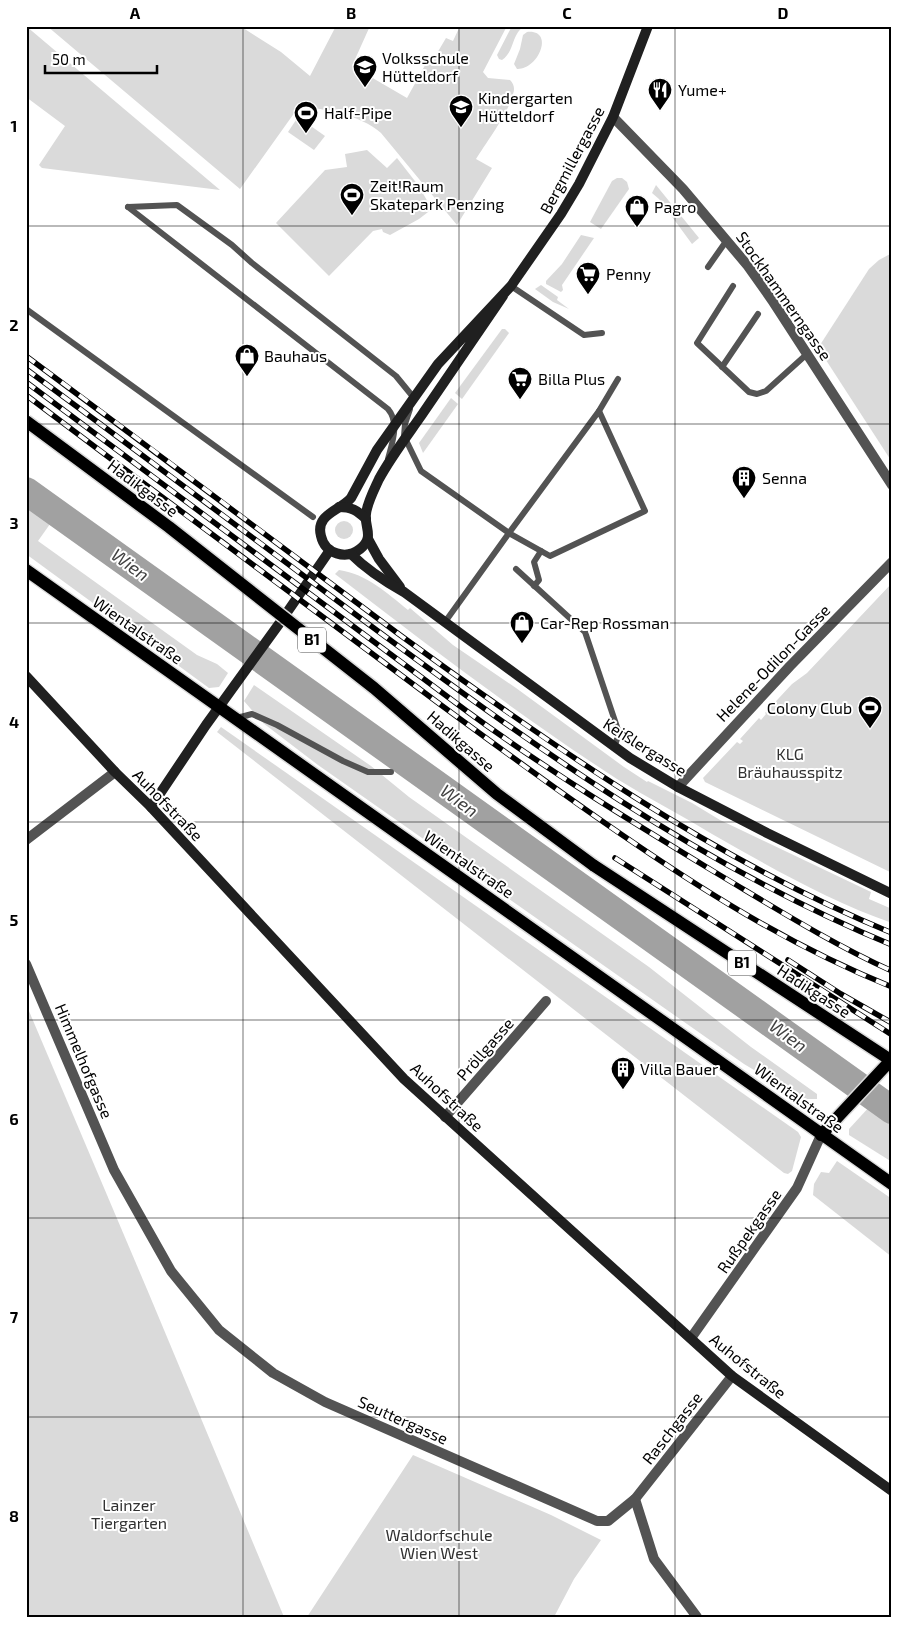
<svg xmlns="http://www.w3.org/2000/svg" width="918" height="1643" viewBox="0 0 918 1643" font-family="'Exo 2',sans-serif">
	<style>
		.green { fill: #dadada }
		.water { fill: #a1a1a1 }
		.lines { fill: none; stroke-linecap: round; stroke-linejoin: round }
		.river { stroke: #a1a1a1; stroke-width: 28 }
		.primary-casing { stroke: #dbdbdb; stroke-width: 15 }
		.lane { stroke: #535353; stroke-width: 6 }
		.street { stroke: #535353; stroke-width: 10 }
		.secondary { stroke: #202020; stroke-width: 10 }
		.primary { stroke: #000; stroke-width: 12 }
		.rail-casing { stroke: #000; stroke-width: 5.5 }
		.rail { stroke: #fff; stroke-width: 4; stroke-dasharray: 11; stroke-linecap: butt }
		.primary-bridge-casing { stroke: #dbdbdb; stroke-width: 15; stroke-linecap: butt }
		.primary-bridge { stroke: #000; stroke-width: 12 }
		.grid { fill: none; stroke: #000; stroke-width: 1; stroke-opacity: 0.55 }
		.labels { text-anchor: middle; stroke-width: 4; stroke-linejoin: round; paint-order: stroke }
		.shield { fill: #fff; stroke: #4c4c4c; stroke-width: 1 }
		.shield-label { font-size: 15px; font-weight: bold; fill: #000 }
		.poi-label { font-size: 16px; fill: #000; stroke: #fff; text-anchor: start }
		.street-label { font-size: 16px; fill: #000; stroke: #fff }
		.park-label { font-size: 16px; fill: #313131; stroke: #fff }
		.water-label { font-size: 18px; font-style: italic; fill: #424242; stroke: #fff }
		.neatline { fill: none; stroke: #000; stroke-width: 2 }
		.grid-label { font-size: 16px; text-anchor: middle; font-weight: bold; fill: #000 }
	</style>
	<rect width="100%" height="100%" fill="#fff"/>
	<!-- green -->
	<g class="green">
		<path d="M26,26L220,190L42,168L39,165L65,126L26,97Z"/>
		<path d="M47,26H240L281,52L310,76L336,26H370L352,66L407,98L429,58L433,60L446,38L453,41L460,26H507L483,72L488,78L510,80C514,84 515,89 513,94C509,112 486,143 476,159L492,168L457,225L381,133C359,114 328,111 300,105L240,189Z"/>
		<path d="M512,26H524C511,35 515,51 502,60L499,59L497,55Z"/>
		<path d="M527,32C555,29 539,70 517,69L514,64L520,49L523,35Z"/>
		<path d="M298,117L325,136L314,150L288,132Z"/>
		<path d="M367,150L387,168L397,158L418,185L432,209L419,219L390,235L383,232L382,229L373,231L329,276L276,223L325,170L347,167L345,154Z"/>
		<path d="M617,178H622L627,182L629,189L601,229L590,222L612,181Z"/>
		<path d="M656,185L699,238L692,244L659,199L652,193Z"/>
		<path d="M581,235L594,238L562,285L563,290L561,292L546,284V281L562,264Z"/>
		<path d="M892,253V462L824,357L820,345L869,269L879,260Z"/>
		<path d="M541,285L558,297L557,300L569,309L553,302L535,289Z"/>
		<path d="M502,329H505L509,333L462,399L455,393Z"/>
		<path d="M451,398L458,404L423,453L419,443Z"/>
		<path d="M26,506L50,524L38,541L197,655L217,664L228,673L219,687L209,688L26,554Z"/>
		<circle cx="344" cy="530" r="9"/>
		<path d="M339,570C367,574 387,593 408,610L410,608L453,645L516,688L624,767L647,782L648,781L692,803L720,820L871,892L869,899L892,909V923C829,901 770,867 712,834C681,815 648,798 617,779C520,716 427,645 335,574Z"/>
		<path d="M892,583V873L705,782L703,778L737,742L740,744L743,741L740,739L759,718L761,720L766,714L765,713L792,684L807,673Z"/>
		<path d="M254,685L371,766L409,797L649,967L751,1047L817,1094V1099H802L744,1064L318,765L263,723L244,701Z"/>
		<path d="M221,727L798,1132L801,1137L792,1171L788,1174L784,1173L217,732Z"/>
		<path d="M26,1004L149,1294L284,1617H26Z"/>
		<path d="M871,1105L892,1121V1162L849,1135V1129Z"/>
		<path d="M837,1161L892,1199V1257L813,1195L814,1184L821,1172L829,1173Z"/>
		<path d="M413,1455L551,1515L601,1540L574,1579L554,1617H307Z"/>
	</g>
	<!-- water -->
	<path class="water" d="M882,1095L892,1101V1121L871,1105Z"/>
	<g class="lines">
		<!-- river -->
		<path class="river" d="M26,491L892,1110"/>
		<defs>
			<g id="primary">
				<path d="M26,570L892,1184"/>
				<path d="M593,865L892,1061"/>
				<path d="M821,1135L891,1060"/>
			</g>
		</defs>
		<!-- primary casing -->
		<use href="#primary" class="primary-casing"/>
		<!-- lane -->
		<g class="lane">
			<path d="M128,207L177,205L232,245L252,263L396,376L414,398L413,400"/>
			<path d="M128,207L388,409C400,423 392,443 388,459"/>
			<path d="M708,267L727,240"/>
			<path d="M511,286L584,335L602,333"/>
			<path d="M733,286L697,343L749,392L757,394L766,391L807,354"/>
			<path d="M26,309L313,517"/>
			<path d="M722,367L758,314"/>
			<path d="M410,409L405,424L404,436L421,471L509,533L445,622"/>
			<path d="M599,411L645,511L550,556L509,533Z"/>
			<path d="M599,411L618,379"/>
			<path d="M516,569L585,632L619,733L614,748"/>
			<path d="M534,586L539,580L534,562L541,551"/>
			<path d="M237,718L252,714L277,725L343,761L368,772H391"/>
		</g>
		<!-- street -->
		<g class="street">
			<path d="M613,117L683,189L748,266L772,300L892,485"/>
			<path d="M678,787L790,666L892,562"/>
			<path d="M26,840L115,772"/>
			<path d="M26,964L114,1170L171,1271L219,1330L273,1373L325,1402L597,1521H608L635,1499L732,1376"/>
			<path d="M445,1117L546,1001"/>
			<path d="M691,1338L797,1188L821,1135"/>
			<path d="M635,1499L654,1559L697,1617"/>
		</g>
		<!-- secondary -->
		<g class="secondary">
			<path d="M503,296C476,336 448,376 421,416C407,436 391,457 379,479C374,490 367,503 366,514C364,527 375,537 360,549C346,560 325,554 321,536C315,514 340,511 351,498L377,450L438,364L511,286L561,214L579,184L613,117L648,26"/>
			<path d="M339,507C351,507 357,510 366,519"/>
			<path d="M368,539L379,559L400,587"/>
			<path d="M351,554C367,570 384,581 404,592L630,758L678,787L767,833L892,894"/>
			<path d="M26,676L115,772L151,807L404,1079L732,1376L892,1491"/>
			<path d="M151,807L206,725L279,624L330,550"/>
		</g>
		<!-- primary -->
		<use href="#primary" class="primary"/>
		<defs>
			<g id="rail">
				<path d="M26,356C151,448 275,542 400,635C555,748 713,859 892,933"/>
				<path d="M26,369C140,453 253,538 367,623C532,745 700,866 892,945"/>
				<path d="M26,382L468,712C547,770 629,820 713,871C772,906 830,943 892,971"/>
				<path d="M26,395C164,499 303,602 441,705C505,752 569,799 634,843C716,899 800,950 892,987"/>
				<path d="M615,858L892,1035"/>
				<path d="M788,960L841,994L892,1023"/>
			</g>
		</defs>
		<!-- rail casing -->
		<use href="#rail" class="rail-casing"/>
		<!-- rail -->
		<use href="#rail" class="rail"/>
		<defs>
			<path id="primary-bridge" d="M26,421L169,527L374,688L497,794L593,865"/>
		</defs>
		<!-- primary-bridge casing -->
		<use href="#primary-bridge" class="primary-bridge-casing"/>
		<!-- primary-bridge -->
		<use href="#primary-bridge" class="primary-bridge"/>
	</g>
	<!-- grid -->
	<path class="grid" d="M243,26V1617M459,26V1617M675,26V1617M26,226H892M26,424H892M26,623H892M26,822H892M26,1020H892M26,1218H892M26,1417H892"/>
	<!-- icons -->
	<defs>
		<symbol id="school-pin" viewBox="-11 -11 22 30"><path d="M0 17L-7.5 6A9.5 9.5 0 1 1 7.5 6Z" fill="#000" stroke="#fff"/><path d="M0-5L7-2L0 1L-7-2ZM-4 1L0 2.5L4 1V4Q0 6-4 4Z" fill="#fff"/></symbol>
		<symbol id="restaurant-pin" viewBox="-11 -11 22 30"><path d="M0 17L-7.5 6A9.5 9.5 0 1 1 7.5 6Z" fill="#000" stroke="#fff"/><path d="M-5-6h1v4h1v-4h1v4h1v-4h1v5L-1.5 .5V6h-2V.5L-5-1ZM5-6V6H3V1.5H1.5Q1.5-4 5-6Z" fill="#fff"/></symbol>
		<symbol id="stadium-pin" viewBox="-11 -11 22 30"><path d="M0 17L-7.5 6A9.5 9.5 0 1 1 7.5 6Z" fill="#000" stroke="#fff"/><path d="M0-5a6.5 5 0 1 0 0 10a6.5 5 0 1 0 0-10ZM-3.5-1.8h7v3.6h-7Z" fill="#fff"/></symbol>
		<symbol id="shop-pin" viewBox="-11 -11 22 30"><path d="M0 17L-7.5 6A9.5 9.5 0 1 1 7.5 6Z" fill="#000" stroke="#fff"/><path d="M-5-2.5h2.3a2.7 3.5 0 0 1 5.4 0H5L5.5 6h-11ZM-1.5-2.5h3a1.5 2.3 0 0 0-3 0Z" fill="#fff"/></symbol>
		<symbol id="supermarket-pin" viewBox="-11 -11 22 30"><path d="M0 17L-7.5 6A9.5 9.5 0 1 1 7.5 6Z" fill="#000" stroke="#fff"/><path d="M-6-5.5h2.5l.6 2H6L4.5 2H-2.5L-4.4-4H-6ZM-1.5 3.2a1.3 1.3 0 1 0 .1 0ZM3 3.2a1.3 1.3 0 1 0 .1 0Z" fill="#fff"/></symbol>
		<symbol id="building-pin" viewBox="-11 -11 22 30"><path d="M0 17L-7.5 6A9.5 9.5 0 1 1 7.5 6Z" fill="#000" stroke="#fff"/><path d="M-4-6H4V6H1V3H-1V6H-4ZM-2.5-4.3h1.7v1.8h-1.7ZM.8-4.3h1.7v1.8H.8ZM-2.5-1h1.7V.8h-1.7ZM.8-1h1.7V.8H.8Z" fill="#fff"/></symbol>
	</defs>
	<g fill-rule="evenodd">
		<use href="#school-pin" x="351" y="53" width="28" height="38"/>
		<use href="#restaurant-pin" x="646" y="76" width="28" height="38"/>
		<use href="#school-pin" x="447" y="93" width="28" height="38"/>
		<use href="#stadium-pin" x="292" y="99" width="28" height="38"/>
		<use href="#stadium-pin" x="338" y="181" width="28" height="38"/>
		<use href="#shop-pin" x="623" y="193" width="28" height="38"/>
		<use href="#supermarket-pin" x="574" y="260" width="28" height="38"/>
		<use href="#shop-pin" x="233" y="342" width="28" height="38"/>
		<use href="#supermarket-pin" x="506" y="365" width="28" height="38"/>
		<use href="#building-pin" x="730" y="464" width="28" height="38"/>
		<use href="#shop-pin" x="508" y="609" width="28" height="38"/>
		<use href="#stadium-pin" x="856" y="694" width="28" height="38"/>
		<use href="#building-pin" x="609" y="1055" width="28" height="38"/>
	</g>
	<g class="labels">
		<!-- shield labels -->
		<g class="shield">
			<rect x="298" y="627.5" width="28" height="25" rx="4"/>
			<rect x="728" y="950.5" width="28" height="25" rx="4"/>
		</g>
		<g class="shield-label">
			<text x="312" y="645">B1</text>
			<text x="742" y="968">B1</text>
		</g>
		<!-- poi labels -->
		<g class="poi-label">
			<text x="382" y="64">Volksschule<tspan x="382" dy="18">Hütteldorf</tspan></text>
			<text x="678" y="96">Yume+</text>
			<text x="478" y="104">Kindergarten<tspan x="478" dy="18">Hütteldorf</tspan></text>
			<text x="324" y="119">Half-Pipe</text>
			<text x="370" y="192">Zeit!Raum<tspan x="370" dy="18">Skatepark Penzing</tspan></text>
			<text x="654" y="213">Pagro</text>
			<text x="606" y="280">Penny</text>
			<text x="264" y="362">Bauhaus</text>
			<text x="538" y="385">Billa Plus</text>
			<text x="762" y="484">Senna</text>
			<text x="540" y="629">Car-Rep Rossman</text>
			<text x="852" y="714" text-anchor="end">Colony Club</text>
			<text x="640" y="1075">Villa Bauer</text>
		</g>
		<!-- street labels -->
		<g class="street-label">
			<text transform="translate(572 160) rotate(-62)" y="6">Bergmillergasse</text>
			<text transform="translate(784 296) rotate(55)" y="6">Stockhammerngasse</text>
			<text transform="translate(143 488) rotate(37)" y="6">Hadikgasse</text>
			<text transform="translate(138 630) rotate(35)" y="6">Wientalstraße</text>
			<text transform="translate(773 663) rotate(-46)" y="6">Helene-Odilon-Gasse</text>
			<text transform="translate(461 741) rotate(41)" y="6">Hadikgasse</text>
			<text transform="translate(645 747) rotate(32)" y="6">Keißlergasse</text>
			<text transform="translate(168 805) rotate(46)" y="6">Auhofstraße</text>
			<text transform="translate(469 864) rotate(35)" y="6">Wientalstraße</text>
			<text transform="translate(814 991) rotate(33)" y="6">Hadikgasse</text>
			<text transform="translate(485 1049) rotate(-49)" y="6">Pröllgasse</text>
			<text transform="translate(84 1061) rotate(67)" y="6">Himmelhofgasse</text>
			<text transform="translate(447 1097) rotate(43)" y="6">Auhofstraße</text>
			<text transform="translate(799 1098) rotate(36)" y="6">Wientalstraße</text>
			<text transform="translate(749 1231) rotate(-55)" y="6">Rußpekgasse</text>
			<text transform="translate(748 1366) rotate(39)" y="6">Auhofstraße</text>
			<text transform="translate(403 1420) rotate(24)" y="6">Seuttergasse</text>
			<text transform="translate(672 1428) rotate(-52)" y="6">Raschgasse</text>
		</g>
		<!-- park labels -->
		<g class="park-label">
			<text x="790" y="760">KLG<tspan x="790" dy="18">Bräuhausspitz</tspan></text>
			<text x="129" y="1511">Lainzer<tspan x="129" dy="18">Tiergarten</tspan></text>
			<text x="439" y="1541">Waldorfschule<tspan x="439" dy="18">Wien West</tspan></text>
		</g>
		<!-- water labels -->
		<g class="water-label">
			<text transform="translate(130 565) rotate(36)" y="6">Wien</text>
			<text transform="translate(459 801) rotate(36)" y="6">Wien</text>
			<text transform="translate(788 1036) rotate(36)" y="6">Wien</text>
		</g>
	</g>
	<!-- border -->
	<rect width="918" height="1643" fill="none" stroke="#ffffff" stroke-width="55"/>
	<!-- scale -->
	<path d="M45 65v8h112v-8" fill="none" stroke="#000000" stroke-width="2.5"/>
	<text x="52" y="65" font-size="15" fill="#000000" stroke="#ffffff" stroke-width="4" paint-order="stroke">50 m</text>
	<rect x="28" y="28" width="862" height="1588" class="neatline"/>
	<g class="grid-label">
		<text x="135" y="19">A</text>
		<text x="351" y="19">B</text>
		<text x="567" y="19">C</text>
		<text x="783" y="19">D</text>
		<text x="14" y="132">1</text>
		<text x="14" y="331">2</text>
		<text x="14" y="529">3</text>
		<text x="14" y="728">4</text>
		<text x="14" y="926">5</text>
		<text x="14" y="1125">6</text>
		<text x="14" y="1323">7</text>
		<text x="14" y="1522">8</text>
	</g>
</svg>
